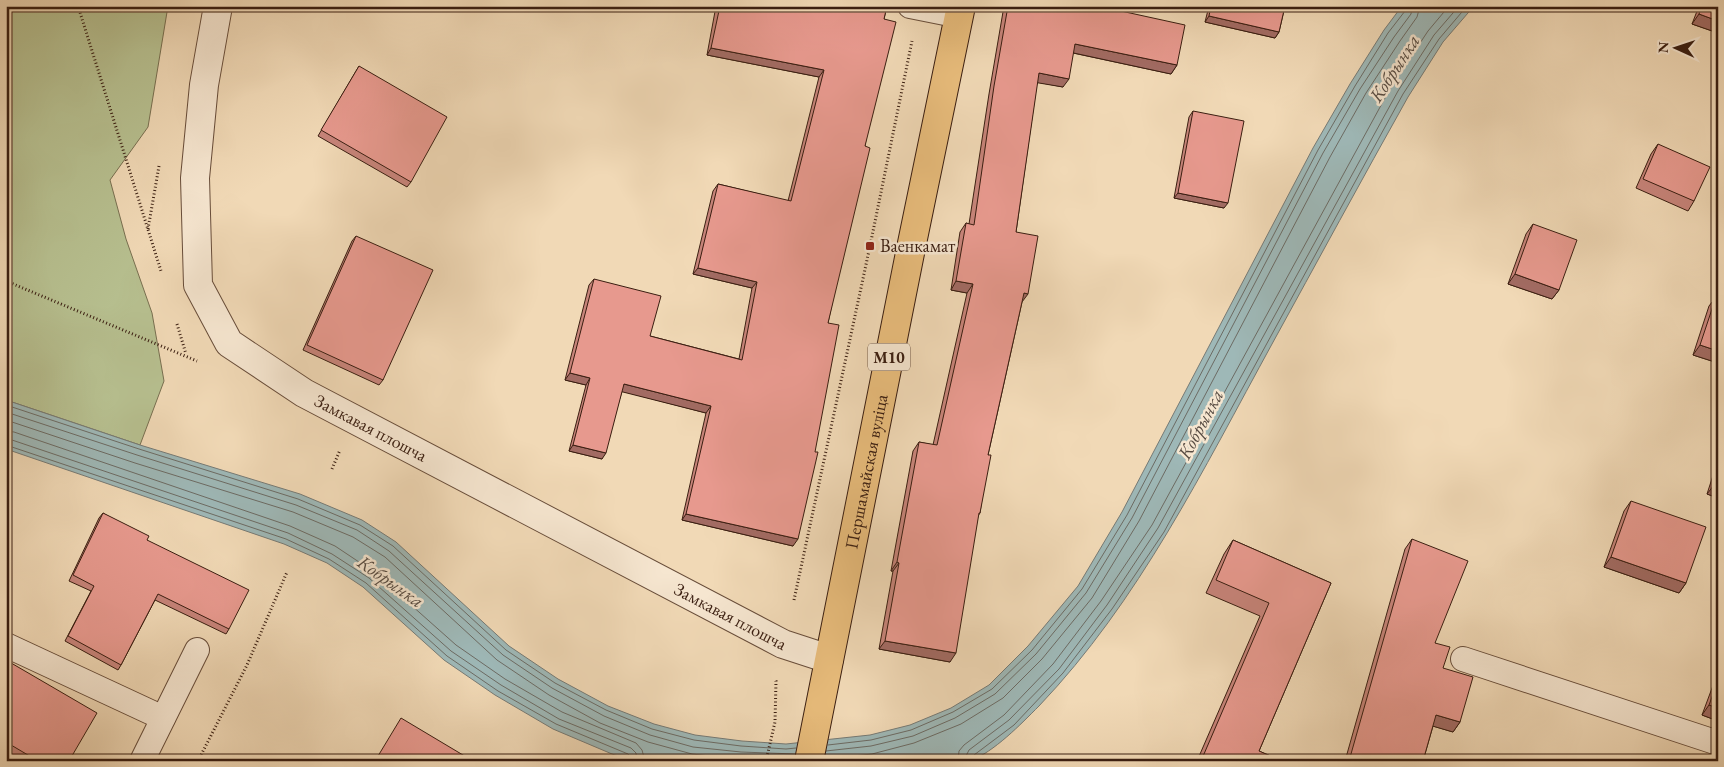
<svg xmlns="http://www.w3.org/2000/svg" width="1724" height="767" viewBox="0 0 1724 767" font-family="'EB Garamond',serif">
	<style>
		.green { fill: #b7c090; stroke: #786f50 }
		.water { fill: #9eb8b7; stroke: #767a75 }
		.lines { fill: none; stroke-linecap: round; stroke-linejoin: round }
		.shore { stroke: #6c6b64; stroke-width: 1 }
		.service-casing { stroke: #684d3a; stroke-width: 26 }
		.minor-casing { stroke: #684d3a; stroke-width: 30 }
		.primary-casing { stroke: #3a1e11; stroke-width: 30 }
		.path { stroke: #3a1e11; stroke-width: 3; stroke-dasharray: 1 2.5; stroke-linecap: butt }
		.service { stroke: #f6e6d0; stroke-width: 24 }
		.minor { stroke: #f6e6d0; stroke-width: 28 }
		.primary { stroke: #e8bc7b; stroke-width: 28 }
		.wall { fill: #c7847a; stroke: #3a1e11 }
		.shaded-wall { fill: #a26b63; stroke: #3a1e11 }
		.building { fill: #e7998e; stroke: #3a1e11 }
		.poi-dot { fill: #8f2418; stroke: #f6e6d0; stroke-width: 2 }
		.labels { text-anchor: middle; stroke-width: 5; stroke-linejoin: round; paint-order: stroke }
		.shield { fill: #f6e6d0; stroke: #725a4a; stroke-width: 1 }
		.shield-label { font-size: 16px; font-weight: bold; fill: #3a1e11 }
		.poi-label { font-size: 18px; fill: #3a1e11; stroke: #f6e6d0; text-anchor: start }
		.street-label { font-size: 18px; fill: #3a1e11; stroke: #f6e6d0 }
		.water-label { font-size: 19px; font-style: italic; fill: #584c43; stroke: #f6e6d0 }
	</style>
	<rect width="100%" height="100%" fill="#f1d9b6"/>
	<filter id="stains"><feTurbulence type="fractalNoise" baseFrequency=".004" numOctaves="4"/><feColorMatrix values="0 0 0 0 .2 0 0 0 0 .09 0 0 0 0 .02 0 0 0 .5 -.17"/></filter>
	<radialGradient id="worn" r=".72"><stop offset=".6" stop-color="#630" stop-opacity="0"/><stop offset="1" stop-color="#630" stop-opacity=".3"/></radialGradient>
	<!-- green -->
	<path class="green" d="M6,6H168L148,127L110,180L126,239L152,313L164,381L140,445L6,400Z"/>
	<!-- water -->
	<path class="water" d="M1402,6H1474L1443,42L1408,97C1362,179 1317,262 1272,344C1203,470 1139,601 1039,706C1021,724 994,752 970,761H633L612,754L553,729L495,695L444,660L363,587L327,563L284,544L6,449V400L140,445L300,494L362,520L396,542L509,646L558,679L608,706L654,724L695,735L742,741L786,744L870,735L910,725L951,708L989,685L1028,646L1078,586L1122,512L1313,148L1350,84L1384,30Z"/>
	<g class="lines">
		<!-- shore -->
		<g class="shore">
			<path d="M6,405L139,449L298,499L360,525L393,546L506,650L555,683L606,710L652,729L694,740L741,746L786,749L796,748"/>
			<path d="M6,412L137,455L296,505L357,530L389,551L503,655L552,688L604,716L650,735L693,747L741,752L795,754"/>
			<path d="M6,420L135,463L293,512L353,537L385,557L497,660L549,695L600,723L648,742L692,754L756,761"/>
			<path d="M6,431L14,432L290,526L335,546L374,572L456,645L505,679L562,712L636,743L642,750L645,761"/>
			<path d="M6,438L288,533L332,554L369,578L451,651L501,685L559,719L631,748L636,753L637,761"/>
			<path d="M6,445L286,539L329,559L366,583L447,656L498,691L556,724L628,754L631,757V761"/>
			<path d="M828,745L871,740L911,730L953,712L992,689L1032,650L1082,589L1127,515L1318,150L1355,86L1388,33L1405,11L1406,6"/>
			<path d="M826,751L871,746L913,736L955,718L995,694L1036,654L1086,593L1132,518L1323,153L1360,89L1394,37L1411,14L1412,6"/>
			<path d="M825,759L872,754L914,743L961,724L1003,698L1042,659L1092,598L1139,521L1330,157L1366,93L1400,41L1417,17L1420,6"/>
			<path d="M958,761L959,751L964,745L1004,715L1053,664L1101,601L1152,525L1391,87L1428,31L1449,6"/>
			<path d="M965,761L966,756L969,750L1009,720L1059,669L1107,605L1158,528L1398,91L1434,35L1459,6"/>
			<path d="M971,761L974,755L1014,725L1063,673L1112,609L1164,532L1403,94L1439,39L1467,6"/>
		</g>
		<defs>
			<g id="service">
				<path d="M910,6L960,16"/>
				<path d="M6,645L163,718"/>
				<path d="M1463,659L1718,743"/>
				<path d="M142,761L197,650"/>
			</g>
			<g id="minor">
				<path id="s1" d="M218,6L204,85L195,178L198,285L229,343L304,393L783,644L829,659"/>
			</g>
			<g id="primary">
				<path id="s2" d="M809,761L910,253L961,6"/>
			</g>
		</defs>
		<!-- service casing -->
		<use href="#service" class="service-casing"/>
		<!-- minor casing -->
		<use href="#minor" class="minor-casing"/>
		<!-- primary casing -->
		<use href="#primary" class="primary-casing"/>
		<!-- path -->
		<g class="path">
			<path d="M78,6L161,271"/>
			<path d="M148,229L159,166"/>
			<path d="M6,281L197,361"/>
			<path d="M177,324L186,354"/>
			<path d="M332,469L340,450"/>
			<path d="M794,600L870,246L912,41"/>
			<path d="M198,761L247,665L287,572"/>
			<path d="M766,761L775,722L776,681L775,679"/>
		</g>
		<!-- service -->
		<use href="#service" class="service"/>
		<!-- minor -->
		<use href="#minor" class="minor"/>
		<!-- primary -->
		<use href="#primary" class="primary"/>
	</g>
	<!-- wall -->
	<g class="wall">
		<path d="M716,6H887L884,19L865,146L828,323L793,546L682,520L706,413L622,391L602,459L569,451L586,385L565,380L589,285L594,279L650,336L739,359L752,288L693,274L713,191L718,184L788,201L819,77L707,55Z"/>
		<path d="M1004,6H1098L1177,65L1171,74L1073,53L1063,87L1037,82L1016,232L1022,302L988,455L980,513L978,516L950,662L879,649L893,571H891L913,451L919,442L933,445L967,293L951,290L960,232L966,223L969,224L989,94Z"/>
		<path d="M1209,6H1285L1279,32L1275,38L1205,22Z"/>
		<path d="M1699,6H1718V33L1692,24Z"/>
		<path d="M359,66L411,182L407,187L318,136Z"/>
		<path d="M1193,111L1224,208L1174,198L1189,117Z"/>
		<path d="M1658,144L1694,201L1688,211L1636,188L1651,154Z"/>
		<path d="M1533,224L1559,290L1552,299L1508,284L1526,234Z"/>
		<path d="M356,236L383,380L379,385L303,350L352,241Z"/>
		<path d="M1716,297H1718V363L1693,355L1709,306Z"/>
		<path d="M1718,460V498L1707,494Z"/>
		<path d="M1631,501L1686,583L1679,593L1604,567L1624,511Z"/>
		<path d="M103,513L147,540L229,629L226,634L155,600L121,665L118,670L65,641L91,591L69,581L99,518Z"/>
		<path d="M1412,539L1435,643L1460,722L1453,732L1433,726L1423,761H1345L1405,549Z"/>
		<path d="M1233,540L1331,583L1259,751L1282,761H1197L1260,616L1206,593L1224,554Z"/>
		<path d="M6,660L69,761H8L6,760Z"/>
		<path d="M1718,672V721L1702,715Z"/>
	</g>
	<!-- shaded-wall -->
	<g class="shaded-wall">
		<path d="M1699,14L1718,21V33L1692,24Z"/>
		<path d="M1209,16L1279,32L1275,38L1205,22Z"/>
		<path d="M1075,44L1177,65L1171,74L1069,52Z"/>
		<path d="M711,48L824,70L819,77L707,55Z"/>
		<path d="M1039,73L1069,79L1063,87L1033,82Z"/>
		<path d="M1178,193L1228,203L1224,208L1174,198Z"/>
		<path d="M698,268L757,282L752,288L693,274Z"/>
		<path d="M1515,274L1559,290L1552,299L1508,284Z"/>
		<path d="M956,281L973,284L967,293L951,290Z"/>
		<path d="M1024,293L1028,294L1022,302H1018Z"/>
		<path d="M1700,345L1718,351V363L1693,355Z"/>
		<path d="M570,373L590,378L586,385L565,380Z"/>
		<path d="M624,384L711,406L706,413L619,391Z"/>
		<path d="M573,445L606,453L602,459L569,451Z"/>
		<path d="M1714,485L1718,486V498L1707,494Z"/>
		<path d="M686,514L798,539L793,546L682,520Z"/>
		<path d="M1611,557L1686,583L1679,593L1604,567Z"/>
		<path d="M897,562L899,563L893,571H891Z"/>
		<path d="M885,641L956,653L950,662L879,649Z"/>
		<path d="M1709,705L1718,708V721L1702,715Z"/>
		<path d="M1436,715L1460,722L1453,732L1429,725Z"/>
	</g>
	<!-- building -->
	<g class="building">
		<path d="M720,6H887L884,19L896,22L865,146L870,148L828,323L839,325L815,452H818L798,539L686,514L711,406L624,384L606,453L573,445L590,378L570,373L594,279L661,296L650,336L742,360L757,282L698,268L718,184L791,201L824,70L711,48Z"/>
		<path d="M1008,6H1098L1185,25L1177,65L1075,44L1069,79L1039,73L1016,232L1038,236L1028,294L1024,293L988,455H991L980,513H979L956,653L885,641L899,563L897,562L919,442L937,445L973,284L956,281L966,223L974,225L994,86Z"/>
		<path d="M1211,6H1285L1279,32L1209,16Z"/>
		<path d="M1702,6H1718V21L1699,14Z"/>
		<path d="M359,66L447,117L411,182L321,130Z"/>
		<path d="M1193,111L1244,121L1228,203L1178,193Z"/>
		<path d="M1658,144L1710,167L1694,201L1643,179Z"/>
		<path d="M1533,224L1577,240L1559,290L1515,274Z"/>
		<path d="M356,236L433,270L383,380L307,345Z"/>
		<path d="M1716,297H1718V351L1700,345Z"/>
		<path d="M1718,472V486L1714,485Z"/>
		<path d="M1631,501L1706,527L1686,583L1611,557Z"/>
		<path d="M103,513L149,536L147,540L249,590L229,629L158,594L121,665L68,636L94,586L73,575Z"/>
		<path d="M1412,539L1468,561L1435,643L1450,647L1443,668L1473,677L1460,722L1436,715L1423,761H1349Z"/>
		<path d="M1233,540L1331,583L1259,751L1282,761H1201L1269,603L1216,580Z"/>
		<path d="M6,660L97,713L69,761H38L6,742Z"/>
		<path d="M1718,681V708L1709,705Z"/>
		<path d="M401,718L473,761H375Z"/>
		<path d="M1030,759L1039,761H1029Z"/>
	</g>
	<!-- markers -->
	<rect class="poi-dot" x="865" y="241" width="10" height="10" rx="2.5"/>
	<g class="labels">
		<!-- shield labels -->
		<rect class="shield" x="868" y="343.5" width="42" height="27" rx="4"/>
		<g class="shield-label">
			<text x="889" y="363">М10</text>
		</g>
		<!-- poi labels -->
		<g class="poi-label">
			<text x="880" y="252">Ваенкамат</text>
		</g>
		<!-- street labels -->
		<g class="street-label">
			<text dy="6" stroke="none"><textPath href="#s1" startOffset="512">Замкавая плошча</textPath></text>
			<text dy="6" stroke="none"><textPath href="#s2" startOffset="295">Першамайская вуліца</textPath></text>
			<text dy="6" stroke="none"><textPath href="#s1" startOffset="918">Замкавая плошча</textPath></text>
		</g>
		<!-- water labels -->
		<g class="water-label">
			<text transform="translate(1394 68) rotate(-57)" y="7">Кобрынка</text>
			<text transform="translate(1200 424) rotate(-62)" y="7">Кобрынка</text>
			<text transform="translate(391 581) rotate(35)" y="7">Кобрынка</text>
		</g>
	</g>
	<!-- margin -->
	<rect width="1724" height="767" fill="none" stroke="#f1d9b6" stroke-width="25"/>
	<rect x="8" y="8" width="1709" height="752" fill="none" stroke="#3a1e11" stroke-width="2.5"/>
	<rect x="12" y="12" width="1699" height="742" fill="none" stroke="#3a1e11"/>
	<!-- north arrow -->
	<g transform="translate(1676 48) rotate(273)" stroke="#f6e6d0" stroke-width="4" paint-order="stroke">
	<path d="M0-4L9 19L0 12L-9 19Z" fill="#3a1e11"/>
	<text y="-8" font-size="14" font-weight="bold" text-anchor="middle" fill="#3a1e11">N</text>
	</g>
	<rect width="100%" height="100%" filter="url(#stains)"/>
	<rect width="100%" height="100%" fill="url(#worn)"/>
</svg>
